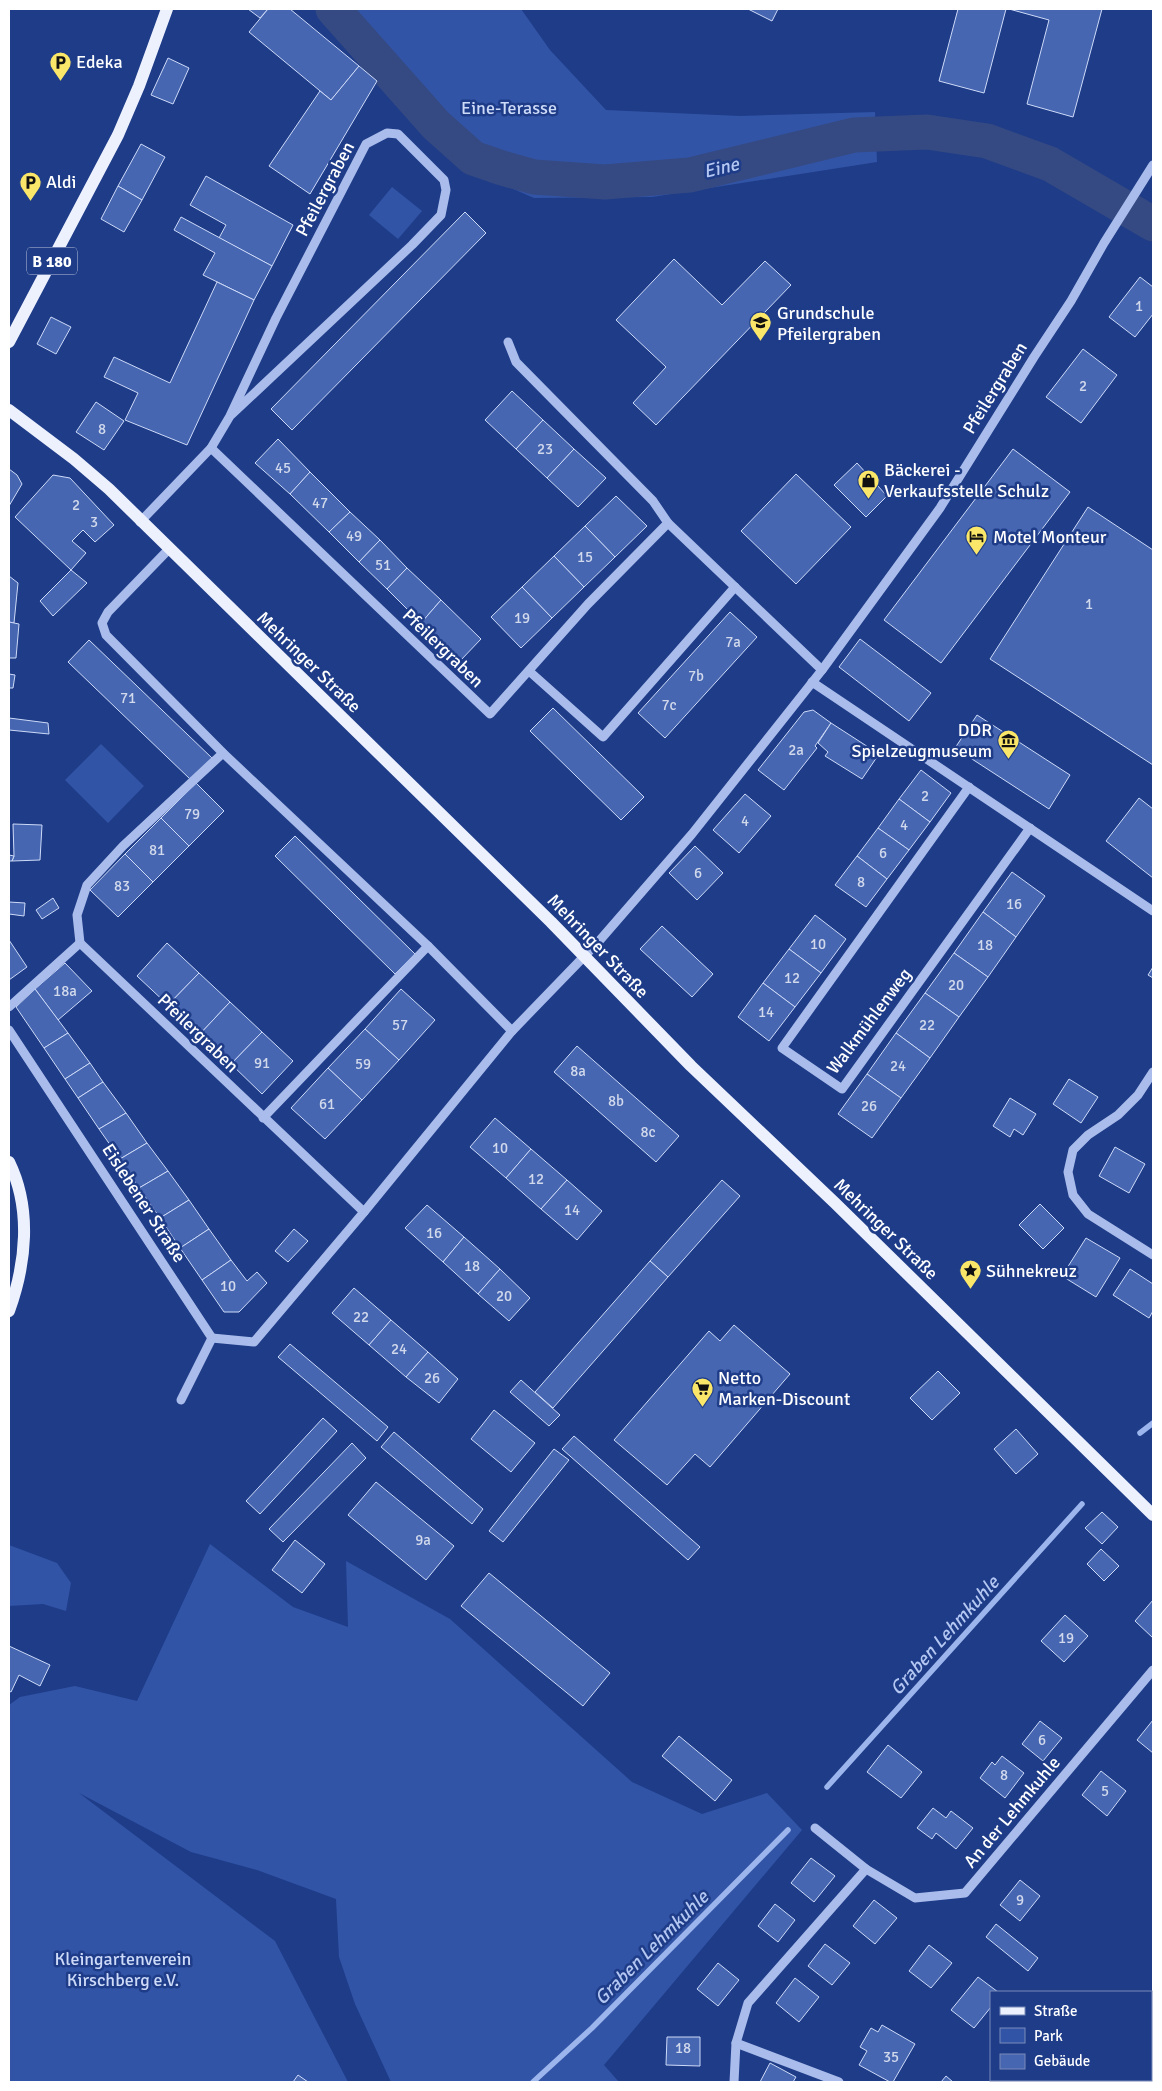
<svg xmlns="http://www.w3.org/2000/svg" width="1162" height="2091" viewBox="0 0 1162 2091" font-family="Signika,sans-serif">
	<style>
		.green { fill: #3254a6 }
		.lines { fill: none; stroke-linecap: round; stroke-linejoin: round }
		.stream { stroke: #9cb5ed; stroke-width: 5.5 }
		.river { stroke: #354a83; stroke-width: 35 }
		.building { fill: #4766b1; stroke: #cddaf8 }
		.minor { stroke: #a9bceb; stroke-width: 9 }
		.major { stroke: #edf1fe; stroke-width: 12 }
		.labels { text-anchor: middle; stroke-width: 5; stroke-linejoin: round; paint-order: stroke }
		.number-label { font-size: 15px; fill: #d1d9ec }
		.shield { fill: #1e3c88; stroke: #bcc4db; stroke-width: 1 }
		.shield-label { font-size: 16px; font-weight: bold; fill: #fff }
		.poi-label { font-size: 18px; fill: #fff; stroke: #1e3c88; text-anchor: start }
		.park-label { font-size: 18px; fill: #cddaf8; stroke: #1e3c88 }
		.street-label { font-size: 18px; fill: #fff; stroke: #1e3c88 }
		.water-label { font-size: 19px; font-style: italic; fill: #b4c7f2; stroke: #1e3c88 }
	</style>
	<rect width="100%" height="100%" fill="#1e3c88"/>
	<!-- green -->
	<g class="green">
		<path d="M329,9H521L550,50L606,110L740,116L875,112L877,162L652,197L534,198L469,170L383,59Z"/>
		<path d="M392,187L422,211L398,239L369,215Z"/>
		<path d="M101,744L144,786L108,823L65,780Z"/>
		<path d="M210,1544L293,1607L348,1627L346,1561L450,1619L632,1782L702,1814L767,1793L802,1830L604,2065L619,2082H391L355,2004L339,1957L336,1899L257,1870L191,1852L79,1793L275,1941L348,2082H9V1705L20,1697L75,1686L137,1701Z"/>
		<path d="M9,1545L57,1563L71,1583L66,1611L43,1604L9,1606Z"/>
	</g>
	<g class="lines">
		<!-- stream -->
		<g class="stream">
			<path d="M1140,1433L1153,1423"/>
			<path d="M827,1787L1082,1504"/>
			<path d="M533,2082L592,2028L788,1830"/>
		</g>
		<!-- river -->
		<path class="river" d="M333,9L436,125L473,158L502,168L534,177L605,182L690,175L854,135L927,132L987,141L1050,164L1153,224"/>
	</g>
	<!-- building -->
	<g class="building">
		<path d="M248,9H268L260,18Z"/>
		<path d="M268,9H290L359,66L331,100L249,32Z"/>
		<path d="M748,9H778L772,21Z"/>
		<path d="M958,9H1006L984,93L939,81Z"/>
		<path d="M1009,9H1102L1073,117L1027,104L1049,20Z"/>
		<path d="M168,58L189,68L173,104L151,95Z"/>
		<path d="M359,66L377,81L310,194L269,166L320,91L331,100Z"/>
		<path d="M141,144L165,157L142,200L118,186Z"/>
		<path d="M206,176L293,225L272,266L219,238L226,225L190,205Z"/>
		<path d="M118,186L142,200L124,232L101,219Z"/>
		<path d="M465,212L486,233L292,430L271,409Z"/>
		<path d="M181,217L272,266L254,300L203,275L215,253L174,230Z"/>
		<path d="M674,259L722,305L765,261L791,285L656,425L633,403L666,367L616,320Z"/>
		<path d="M1140,277L1153,287V314L1135,337L1109,317Z"/>
		<path d="M217,282L254,300L187,445L125,420L138,393L104,377L114,357L170,383Z"/>
		<path d="M51,317L71,327L56,354L37,344Z"/>
		<path d="M1083,349L1117,375L1081,423L1046,397Z"/>
		<path d="M512,391L543,420L516,449L485,420Z"/>
		<path d="M96,402L124,421L104,450L76,432Z"/>
		<path d="M543,420L574,449L547,478L516,449Z"/>
		<path d="M278,439L310,472L290,494L255,463Z"/>
		<path d="M574,449L606,478L578,507L547,478Z"/>
		<path d="M1013,449L1070,492L941,663L884,620Z"/>
		<path d="M857,463L887,496L866,517L834,485Z"/>
		<path d="M9,469L17,475L22,484L9,506Z"/>
		<path d="M310,472L350,512L329,532L290,494Z"/>
		<path d="M796,474L851,527L796,584L741,531Z"/>
		<path d="M53,475L70,478L114,525L95,542L83,530L72,541L86,553L71,570L15,517Z"/>
		<path d="M616,496L647,526L615,557L585,526Z"/>
		<path d="M1088,507L1153,550V765L990,659Z"/>
		<path d="M350,512L380,540L359,562L329,532Z"/>
		<path d="M585,526L615,557L584,587L554,556Z"/>
		<path d="M380,540L407,568L387,589L359,562Z"/>
		<path d="M554,556L584,587L552,618L522,587Z"/>
		<path d="M407,568L441,600L421,623L387,589Z"/>
		<path d="M71,570L87,583L53,616L40,601Z"/>
		<path d="M9,576L18,583L14,623L9,622Z"/>
		<path d="M522,587L552,618L521,648L491,617Z"/>
		<path d="M441,600L481,639L460,661L421,623Z"/>
		<path d="M730,612L757,637L665,738L638,713Z"/>
		<path d="M9,622L19,624L16,658H9Z"/>
		<path d="M860,639L931,693L909,721L839,667Z"/>
		<path d="M89,640L212,758L190,779L68,662Z"/>
		<path d="M9,674L15,675L13,688H9Z"/>
		<path d="M553,708L644,797L621,820L530,731Z"/>
		<path d="M813,710L831,723L815,746L817,748L784,790L758,770L804,712Z"/>
		<path d="M977,715L1070,775L1049,809L955,748Z"/>
		<path d="M9,718L48,723L49,734L9,730Z"/>
		<path d="M831,723L879,754L862,779L825,756L828,752L818,743Z"/>
		<path d="M921,770L951,793L930,822L899,799Z"/>
		<path d="M196,783L224,811L189,846L161,818Z"/>
		<path d="M745,794L771,816L739,853L713,830Z"/>
		<path d="M1139,798L1153,809V878L1106,841Z"/>
		<path d="M899,799L930,822L909,850L878,828Z"/>
		<path d="M161,818L189,846L153,882L125,854Z"/>
		<path d="M13,824L42,825L40,860L12,861L14,856Z"/>
		<path d="M878,828L909,850L887,879L857,856Z"/>
		<path d="M295,836L415,954L395,974L275,856Z"/>
		<path d="M695,846L723,873L697,900L669,873Z"/>
		<path d="M125,854L153,882L118,917L90,890Z"/>
		<path d="M9,855L14,856L12,861H9Z"/>
		<path d="M857,856L887,879L866,907L835,885Z"/>
		<path d="M1012,872L1045,896L1016,937L983,912Z"/>
		<path d="M53,898L59,908L42,919L36,910Z"/>
		<path d="M9,902L25,903L24,916L9,914Z"/>
		<path d="M983,912L1016,937L988,977L954,953Z"/>
		<path d="M815,915L846,939L821,973L789,949Z"/>
		<path d="M662,926L713,974L692,997L640,949Z"/>
		<path d="M9,940L27,967L9,980Z"/>
		<path d="M167,943L199,973L168,1005L137,976Z"/>
		<path d="M789,949L821,973L795,1007L763,983Z"/>
		<path d="M954,953L988,977L959,1017L925,993Z"/>
		<path d="M65,963L92,991L58,1020L35,989Z"/>
		<path d="M1153,967V978L1148,975Z"/>
		<path d="M199,973L230,1002L199,1035L168,1005Z"/>
		<path d="M763,983L795,1007L769,1041L738,1017Z"/>
		<path d="M35,989L68,1033L44,1048L16,1007Z"/>
		<path d="M401,989L435,1020L399,1060L365,1029Z"/>
		<path d="M925,993L959,1017L930,1058L896,1033Z"/>
		<path d="M230,1002L262,1032L231,1064L199,1035Z"/>
		<path d="M365,1029L399,1060L362,1100L328,1068Z"/>
		<path d="M262,1032L293,1061L262,1094L231,1064Z"/>
		<path d="M68,1033L90,1063L65,1079L44,1048Z"/>
		<path d="M896,1033L930,1058L901,1098L867,1074Z"/>
		<path d="M577,1046L679,1136L656,1162L554,1072Z"/>
		<path d="M90,1063L103,1082L78,1098L65,1079Z"/>
		<path d="M328,1068L362,1100L325,1139L291,1108Z"/>
		<path d="M867,1074L901,1098L872,1138L838,1114Z"/>
		<path d="M1069,1079L1098,1097L1081,1123L1053,1104Z"/>
		<path d="M103,1082L126,1113L99,1129L78,1098Z"/>
		<path d="M1010,1098L1036,1114L1023,1135L1014,1129L1010,1137L993,1126Z"/>
		<path d="M126,1113L147,1143L120,1159L99,1129Z"/>
		<path d="M495,1118L531,1149L506,1178L470,1147Z"/>
		<path d="M147,1143L168,1171L139,1188L120,1159Z"/>
		<path d="M1115,1147L1145,1164L1129,1193L1099,1176Z"/>
		<path d="M531,1149L567,1180L541,1209L506,1178Z"/>
		<path d="M168,1171L189,1200L160,1218L139,1188Z"/>
		<path d="M567,1180L602,1211L577,1240L541,1209Z"/>
		<path d="M722,1180L740,1196L668,1277L650,1261Z"/>
		<path d="M189,1200L209,1229L180,1248L160,1218Z"/>
		<path d="M1040,1204L1064,1228L1043,1249L1019,1225Z"/>
		<path d="M427,1205L464,1237L443,1262L405,1228Z"/>
		<path d="M209,1229L231,1260L202,1280L180,1248Z"/>
		<path d="M294,1229L308,1241L288,1262L275,1251Z"/>
		<path d="M464,1237L500,1269L478,1294L443,1262Z"/>
		<path d="M1086,1238L1120,1258L1096,1297L1062,1276Z"/>
		<path d="M231,1260L247,1281L257,1272L267,1283L239,1312H224L202,1280Z"/>
		<path d="M650,1261L668,1277L553,1408L535,1392Z"/>
		<path d="M500,1269L530,1298L509,1321L478,1294Z"/>
		<path d="M1130,1269L1153,1284V1311L1149,1318L1113,1295Z"/>
		<path d="M354,1288L391,1320L369,1345L332,1313Z"/>
		<path d="M391,1320L428,1352L406,1377L369,1345Z"/>
		<path d="M734,1325L790,1374L710,1467L695,1454L667,1485L614,1440L709,1331L720,1341Z"/>
		<path d="M290,1344L388,1427L377,1441L278,1357Z"/>
		<path d="M428,1352L458,1379L439,1403L406,1377Z"/>
		<path d="M938,1371L960,1393L932,1420L910,1398Z"/>
		<path d="M521,1380L560,1415L549,1426L510,1392Z"/>
		<path d="M494,1410L535,1443L511,1472L471,1439Z"/>
		<path d="M323,1418L337,1431L260,1514L246,1501Z"/>
		<path d="M1016,1429L1038,1454L1016,1474L994,1449Z"/>
		<path d="M394,1432L483,1509L472,1524L381,1447Z"/>
		<path d="M574,1436L700,1547L688,1560L562,1449Z"/>
		<path d="M352,1443L366,1458L283,1542L269,1529Z"/>
		<path d="M554,1449L569,1460L503,1542L489,1531Z"/>
		<path d="M376,1482L454,1546L426,1580L348,1515Z"/>
		<path d="M1102,1512L1118,1527L1102,1544L1085,1528Z"/>
		<path d="M295,1540L325,1564L302,1593L272,1570Z"/>
		<path d="M1101,1549L1119,1566L1104,1581L1087,1564Z"/>
		<path d="M489,1573L610,1673L583,1706L461,1606Z"/>
		<path d="M1153,1600V1638L1135,1621Z"/>
		<path d="M1065,1615L1088,1636L1064,1662L1041,1641Z"/>
		<path d="M9,1646L50,1665L40,1686L19,1675L11,1692L9,1691Z"/>
		<path d="M1153,1720V1753L1137,1740Z"/>
		<path d="M1040,1721L1062,1738L1043,1761L1022,1744Z"/>
		<path d="M679,1736L732,1780L715,1801L662,1756Z"/>
		<path d="M888,1745L922,1772L901,1798L867,1772Z"/>
		<path d="M1002,1756L1024,1773L1005,1798L980,1778L992,1762L995,1765Z"/>
		<path d="M1101,1771L1126,1791L1107,1816L1082,1795Z"/>
		<path d="M933,1808L946,1818L951,1811L973,1828L956,1849L936,1833L932,1839L917,1828Z"/>
		<path d="M811,1858L835,1876L814,1902L791,1883Z"/>
		<path d="M1020,1880L1040,1896L1020,1921L1000,1905Z"/>
		<path d="M874,1900L897,1918L875,1944L853,1926Z"/>
		<path d="M775,1904L795,1920L778,1942L758,1926Z"/>
		<path d="M996,1924L1038,1958L1028,1971L986,1937Z"/>
		<path d="M825,1944L850,1963L832,1985L808,1966Z"/>
		<path d="M929,1945L952,1963L931,1988L909,1971Z"/>
		<path d="M718,1963L739,1980L718,2006L697,1989Z"/>
		<path d="M978,1977L998,1992H991V2007L974,2028L951,2010Z"/>
		<path d="M795,1978L819,1997L799,2022L776,2003Z"/>
		<path d="M882,2025L915,2044L893,2082H890L859,2065L867,2051L860,2047L871,2028L878,2032Z"/>
		<path d="M667,2037H700V2066L666,2065Z"/>
		<path d="M770,2063L796,2077L793,2082H760Z"/>
		<path d="M298,2075L308,2082H293Z"/>
		<path d="M946,2076L953,2082H941Z"/>
	</g>
	<g class="lines">
		<!-- minor -->
		<g class="minor">
			<path d="M508,342L516,362L653,501L668,523L822,670"/>
			<path d="M211,448L490,714L588,604L668,523"/>
			<path d="M140,522L211,448L230,416L412,245L441,215L446,190L444,180L398,134L387,133L366,144L276,318L230,416"/>
			<path d="M169,549L108,612L102,623L106,635L223,753L428,946L512,1031"/>
			<path d="M529,671L603,737L735,587"/>
			<path d="M812,682L1153,911"/>
			<path d="M969,787L782,1048L842,1089L1030,828"/>
			<path d="M80,943L364,1212"/>
			<path d="M80,943L77,915L87,885L123,846L223,753"/>
			<path d="M9,1007L80,943"/>
			<path d="M9,1030L212,1338"/>
			<path d="M1153,1072L1138,1095L1118,1115L1088,1135L1073,1150L1068,1172L1073,1195L1088,1214L1153,1255"/>
			<path d="M263,1118L428,946"/>
			<path d="M212,1338L254,1342L364,1212L512,1031L600,940L692,834L822,670L940,508L1034,357L1071,301L1104,243L1153,165"/>
			<path d="M181,1400L212,1338"/>
			<path d="M815,1828L866,1869"/>
			<path d="M736,2043L839,2082"/>
			<path d="M734,2082L736,2043L748,2003L866,1869L915,1898L965,1893L1153,1670"/>
		</g>
		<!-- major -->
		<g class="major">
			<path d="M9,342L118,135L139,86L167,9"/>
			<path d="M9,410L74,459L109,489L551,922L691,1066L835,1203L1153,1515"/>
			<path d="M9,1162C32,1209 26,1264 9,1311"/>
		</g>
	</g>
	<!-- icons -->
	<defs>
		<symbol id="parking-pin" viewBox="-11 -11 22 30"><path d="M0 17L-7.5 6A9.5 9.5 0 1 1 7.5 6Z" fill="#fae668" stroke="#1e3c88"/><path d="M-3.5-5.5H1a3.5 3.5 0 0 1 0 7H-1V5.5H-3.5ZM-1-3.4V-.6H.8a1.4 1.4 0 0 0 0-2.8Z" fill="#111"/></symbol>
		<symbol id="school-pin" viewBox="-11 -11 22 30"><path d="M0 17L-7.5 6A9.5 9.5 0 1 1 7.5 6Z" fill="#fae668" stroke="#1e3c88"/><path d="M0-5L7-2L0 1L-7-2ZM-4 1L0 2.5L4 1V4Q0 6-4 4Z" fill="#111"/></symbol>
		<symbol id="shop-pin" viewBox="-11 -11 22 30"><path d="M0 17L-7.5 6A9.5 9.5 0 1 1 7.5 6Z" fill="#fae668" stroke="#1e3c88"/><path d="M-5-2.5h2.3a2.7 3.5 0 0 1 5.4 0H5L5.5 6h-11ZM-1.5-2.5h3a1.5 2.3 0 0 0-3 0Z" fill="#111"/></symbol>
		<symbol id="hotel-pin" viewBox="-11 -11 22 30"><path d="M0 17L-7.5 6A9.5 9.5 0 1 1 7.5 6Z" fill="#fae668" stroke="#1e3c88"/><path d="M-6-4.5h1.5V1H6V5H4.5V3h-9V5H-6ZM-4 0a1.8 1.8 0 1 1 3.6 0ZM.5 0V-2.5h3Q6-2.5 6 0Z" fill="#111"/></symbol>
		<symbol id="museum-pin" viewBox="-11 -11 22 30"><path d="M0 17L-7.5 6A9.5 9.5 0 1 1 7.5 6Z" fill="#fae668" stroke="#1e3c88"/><path d="M0-6L6-3V-2H-6V-3ZM-5-1h2V3h-2ZM-1-1h2V3h-2ZM3-1h2V3H3ZM-6 4H6V6H-6Z" fill="#111"/></symbol>
		<symbol id="sight-pin" viewBox="-11 -11 22 30"><path d="M0 17L-7.5 6A9.5 9.5 0 1 1 7.5 6Z" fill="#fae668" stroke="#1e3c88"/><path d="M0-6L1.8-2.2L6-1.7L2.9 1.2L3.7 5.4L0 3.3L-3.7 5.4L-2.9 1.2L-6-1.7L-1.8-2.2Z" fill="#111"/></symbol>
		<symbol id="supermarket-pin" viewBox="-11 -11 22 30"><path d="M0 17L-7.5 6A9.5 9.5 0 1 1 7.5 6Z" fill="#fae668" stroke="#1e3c88"/><path d="M-6-5.5h2.5l.6 2H6L4.5 2H-2.5L-4.4-4H-6ZM-1.5 3.2a1.3 1.3 0 1 0 .1 0ZM3 3.2a1.3 1.3 0 1 0 .1 0Z" fill="#111"/></symbol>
	</defs>
	<g fill-rule="evenodd">
		<use href="#parking-pin" x="48" y="50" width="25" height="34"/>
		<use href="#parking-pin" x="18" y="170" width="25" height="34"/>
		<use href="#school-pin" x="748" y="310" width="25" height="34"/>
		<use href="#shop-pin" x="856" y="468" width="25" height="34"/>
		<use href="#hotel-pin" x="964" y="524" width="25" height="34"/>
		<use href="#museum-pin" x="996" y="728" width="25" height="34"/>
		<use href="#sight-pin" x="958" y="1258" width="25" height="34"/>
		<use href="#supermarket-pin" x="690" y="1376" width="25" height="34"/>
	</g>
	<g class="labels">
		<!-- number labels -->
		<g class="number-label">
			<text x="1139" y="311">1</text>
			<text x="1083" y="391">2</text>
			<text x="102" y="434">8</text>
			<text x="545" y="454">23</text>
			<text x="283" y="473">45</text>
			<text x="320" y="508">47</text>
			<text x="76" y="510">2</text>
			<text x="94" y="527">3</text>
			<text x="354" y="541">49</text>
			<text x="585" y="562">15</text>
			<text x="383" y="570">51</text>
			<text x="1089" y="609">1</text>
			<text x="522" y="623">19</text>
			<text x="733" y="647">7a</text>
			<text x="696" y="681">7b</text>
			<text x="128" y="703">71</text>
			<text x="669" y="710">7c</text>
			<text x="796" y="755">2a</text>
			<text x="925" y="801">2</text>
			<text x="192" y="819">79</text>
			<text x="745" y="826">4</text>
			<text x="904" y="830">4</text>
			<text x="157" y="855">81</text>
			<text x="883" y="858">6</text>
			<text x="698" y="878">6</text>
			<text x="861" y="887">8</text>
			<text x="122" y="891">83</text>
			<text x="1014" y="909">16</text>
			<text x="818" y="949">10</text>
			<text x="985" y="950">18</text>
			<text x="792" y="983">12</text>
			<text x="956" y="990">20</text>
			<text x="65" y="996">18a</text>
			<text x="766" y="1017">14</text>
			<text x="400" y="1030">57</text>
			<text x="927" y="1030">22</text>
			<text x="262" y="1068">91</text>
			<text x="363" y="1069">59</text>
			<text x="898" y="1071">24</text>
			<text x="578" y="1076">8a</text>
			<text x="616" y="1106">8b</text>
			<text x="327" y="1109">61</text>
			<text x="869" y="1111">26</text>
			<text x="648" y="1137">8c</text>
			<text x="500" y="1153">10</text>
			<text x="536" y="1184">12</text>
			<text x="572" y="1215">14</text>
			<text x="434" y="1238">16</text>
			<text x="472" y="1271">18</text>
			<text x="228" y="1291">10</text>
			<text x="504" y="1301">20</text>
			<text x="361" y="1322">22</text>
			<text x="399" y="1354">24</text>
			<text x="432" y="1383">26</text>
			<text x="423" y="1545">9a</text>
			<text x="1066" y="1643">19</text>
			<text x="1042" y="1745">6</text>
			<text x="1004" y="1780">8</text>
			<text x="1105" y="1796">5</text>
			<text x="1020" y="1905">9</text>
			<text x="683" y="2053">18</text>
			<text x="891" y="2062">35</text>
		</g>
		<!-- shield labels -->
		<rect class="shield" x="27" y="247.5" width="50" height="27" rx="4"/>
		<g class="shield-label">
			<text x="52" y="267">B 180</text>
		</g>
		<!-- poi labels -->
		<g class="poi-label">
			<text x="76" y="68">Edeka</text>
			<text x="46" y="188">Aldi</text>
			<text x="777" y="319">Grundschule<tspan x="777" dy="21">Pfeilergraben</tspan></text>
			<text x="884" y="476">Bäckerei -<tspan x="884" dy="21">Verkaufsstelle Schulz</tspan></text>
			<text x="993" y="543">Motel Monteur</text>
			<text x="992" y="736" text-anchor="end">DDR<tspan x="992" dy="21">Spielzeugmuseum</tspan></text>
			<text x="986" y="1277">Sühnekreuz</text>
			<text x="718" y="1384">Netto<tspan x="718" dy="21">Marken-Discount</tspan></text>
		</g>
		<!-- park labels -->
		<g class="park-label">
			<text x="509" y="114">Eine-Terasse</text>
			<text x="123" y="1965">Kleingartenverein<tspan x="123" dy="21">Kirschberg e.V.</tspan></text>
		</g>
		<!-- street labels -->
		<g class="street-label">
			<text transform="translate(325 189) rotate(-62)" y="6">Pfeilergraben</text>
			<text transform="translate(995 388) rotate(-58)" y="6">Pfeilergraben</text>
			<text transform="translate(443 648) rotate(44)" y="6">Pfeilergraben</text>
			<text transform="translate(309 662) rotate(44)" y="6">Mehringer Straße</text>
			<text transform="translate(598 946) rotate(46)" y="6">Mehringer Straße</text>
			<text transform="translate(869 1021) rotate(-53)" y="6">Walkmühlenweg</text>
			<text transform="translate(198 1033) rotate(44)" y="6">Pfeilergraben</text>
			<text transform="translate(144 1203) rotate(57)" y="6">Eislebener Straße</text>
			<text transform="translate(886 1229) rotate(44)" y="6">Mehringer Straße</text>
			<text transform="translate(1012 1812) rotate(-50)" y="6">An der Lehmkuhle</text>
		</g>
		<!-- water labels -->
		<g class="water-label">
			<text transform="translate(721 167) rotate(-14)" y="7">Eine</text>
			<text transform="translate(944 1635) rotate(-48)" y="7">Graben Lehmkuhle</text>
			<text transform="translate(651 1947) rotate(-45)" y="7">Graben Lehmkuhle</text>
		</g>
	</g>
	<!-- border -->
	<rect width="1162" height="2091" fill="none" stroke="#ffffff" stroke-width="20"/>
	<!-- legend -->
	<rect x="990" y="1991" width="162" height="90" fill="#1e3c88" stroke="#788ab8"/>
	<rect x="1000" y="2007" width="25" height="8" fill="#edf1fe" stroke="#788ab8"/>
	<text x="1034" y="2016" font-size="15" fill="#ffffff">Straße</text>
	<rect x="1000" y="2028" width="25" height="15" fill="#3254a6" stroke="#788ab8"/>
	<text x="1034" y="2041" font-size="15" fill="#ffffff">Park</text>
	<rect x="1000" y="2054" width="25" height="15" fill="#4766b1" stroke="#788ab8"/>
	<text x="1034" y="2066" font-size="15" fill="#ffffff">Gebäude</text>
</svg>
